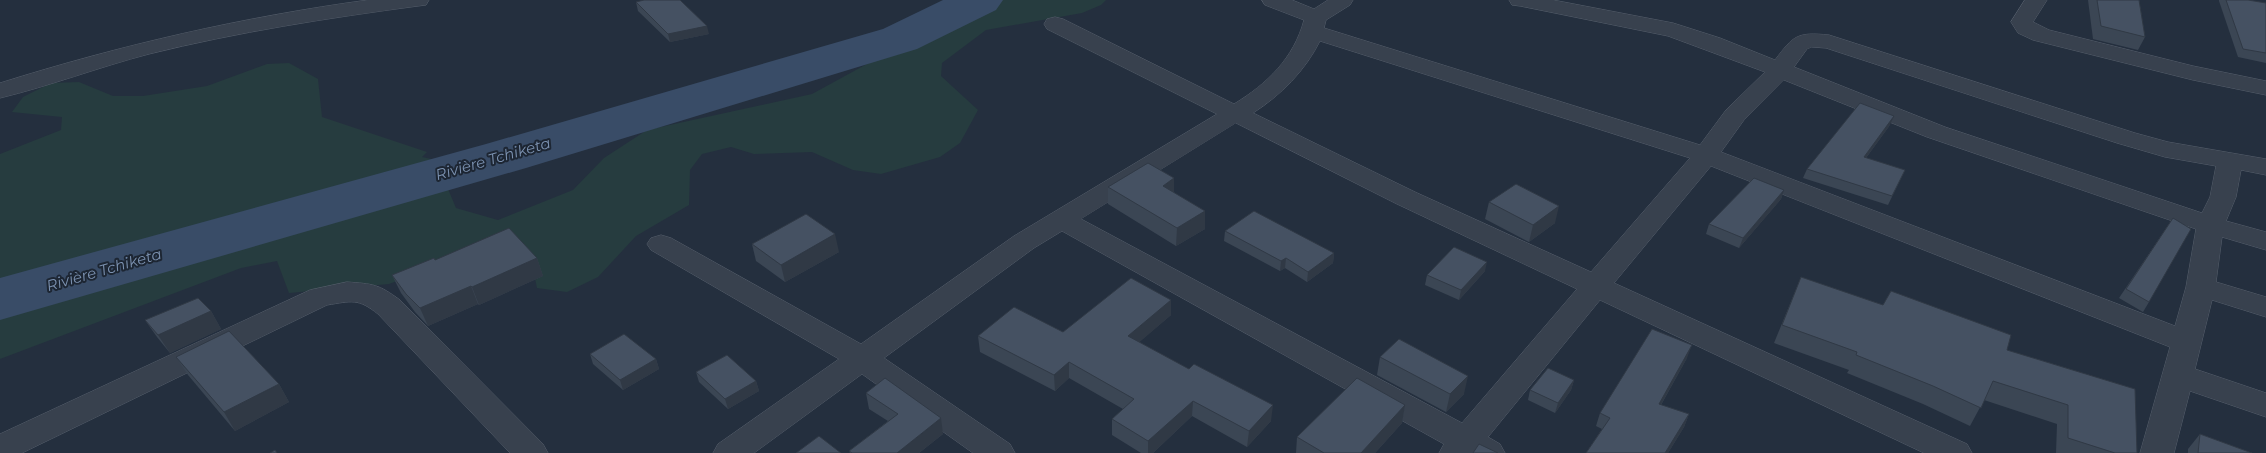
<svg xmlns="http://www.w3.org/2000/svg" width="2266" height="453" viewBox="0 0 2266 453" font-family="Montserrat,sans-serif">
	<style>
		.green { fill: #263c3f }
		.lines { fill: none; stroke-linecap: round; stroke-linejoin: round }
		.river { fill: #394c67; fill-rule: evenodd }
		.street-casing { stroke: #565f6c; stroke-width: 1 }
		.street { fill: #38414e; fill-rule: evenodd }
		.wall { fill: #3b4654 }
		.shaded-wall { fill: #303945 }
		.building { fill: #455162; stroke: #303945 }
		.labels { text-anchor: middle; stroke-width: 4; stroke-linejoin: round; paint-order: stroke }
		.water-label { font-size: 15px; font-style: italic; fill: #7c92b1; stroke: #1d2633 }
	</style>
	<rect width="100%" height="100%" fill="#242f3e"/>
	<!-- green -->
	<path class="green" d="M991,0H1106L1101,5L1082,13L986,30L942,63L941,76L978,110L960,143L940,157L881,174L853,170L812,152L754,154L731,147L702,154L690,170L689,205L636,236L598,277L567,292L537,288L533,268L487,247L389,284L289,293L277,261L241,268L0,359V154L61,130L62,117L12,112L23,97L51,83L79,82L113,96H143L207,86L267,64L289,63L318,79L322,117L427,152L422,157L436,160L456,208L498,220L573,190L604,158L647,130L812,94L964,11Z"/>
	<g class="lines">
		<!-- river -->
		<path class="river" d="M943,0H1003L996,10L917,49L526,168L0,320V278L486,144L883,29Z"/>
		<defs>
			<g id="street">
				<path d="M368,0H429L426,5L418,6C328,18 238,32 149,54C99,67 50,86 0,98V83C121,45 243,17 368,0Z"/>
				<path d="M1262,0H1292L1314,9L1328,0H1353L1350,5L1326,20L1324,28L1700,145L1726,110L1765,72L1668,36L1520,6L1512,5L1509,0H1553L1673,23L1720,38L1775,60C1794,35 1797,32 1829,35L2135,133L2168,142L2266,159V175L2241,170L2236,197L2226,221L2266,232V250L2222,237L2216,282L2266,297V317L2212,300L2195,369L2266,393V417L2190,391L2174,453H2140L2170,347L1711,166L1614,283L1967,444L1972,453H1924L1600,300L1488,437L1500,444L1505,453H1439L1444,444L1062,231L1034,248L884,358L1010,444L1015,453H973L862,374L754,453H713L718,444L839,359L651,250L647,244L651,238L661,235L671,238L861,344L1014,236L1217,114L1047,29L1044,24L1047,19L1055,17L1063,19L1234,104C1267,84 1294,58 1304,20L1265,5ZM1320,41L1690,158L1591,272L1415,192L1253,113C1281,95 1305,71 1320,41ZM1812,47L1826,48L2117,143L2165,157L2216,166L2210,197L2202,213L1945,127L1794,67L1807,49ZM1784,80L1927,137L2196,229L2186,287L2175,326L1721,152L1744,120ZM1236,123L1397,204L1577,289L1462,423L1081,219Z"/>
				<path d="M2025,0H2047L2033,22L2049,30L2193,66L2266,81V95L2193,80L2033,40L2018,33L2011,22Z"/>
				<path d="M347,282C374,284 378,284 400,300L543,444L548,453H510L378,314C358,298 352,301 327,305L22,453H0V434L310,290Z"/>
			</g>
		</defs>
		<!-- street casing -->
		<use href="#street" class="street-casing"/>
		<!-- street -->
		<use href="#street" class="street"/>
	</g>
	<!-- wall -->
	<g class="wall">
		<path d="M2088,0H2139L2145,37L2138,50L2093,39Z"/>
		<path d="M2219,0H2248L2266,3V63L2238,57L2219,1Z"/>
		<path d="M636,2L709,34L670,42L638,11Z"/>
		<path d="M1890,125L1866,158L1905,170L1888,205L1803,178L1807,169Z"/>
		<path d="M1174,178V193L1205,229L1176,246L1108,204V187Z"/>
		<path d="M1784,190L1781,199L1739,248L1706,234L1709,224Z"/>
		<path d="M1489,202L1555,223L1529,242L1485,219Z"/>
		<path d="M2173,218L2149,302L2143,312L2119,298Z"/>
		<path d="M1225,231L1334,253L1333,263L1307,282L1285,268L1280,271L1224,241Z"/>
		<path d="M752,244L839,252L785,282L756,261Z"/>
		<path d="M537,258L543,276L479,305L478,304L428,326L415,312L401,293L392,275L435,260Z"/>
		<path d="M1485,271L1459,300L1425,285L1427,275Z"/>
		<path d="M1801,277L2007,350L2137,453H2056L2057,424L1984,400L1970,426L1923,404L1847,373L1849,370L1774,343Z"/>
		<path d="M1171,300V315L1139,342L1271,421L1247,447L1192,416L1153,453H1141L1112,435V419L1123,409L1069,378L1055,391L980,352L978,336L1063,332Z"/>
		<path d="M211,311L221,329L170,353L157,337L145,320Z"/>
		<path d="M590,354L656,359L659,369L623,390L593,364Z"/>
		<path d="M176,357L279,384L289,402L235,431L188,375Z"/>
		<path d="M1380,357L1464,394L1446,412L1377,375Z"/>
		<path d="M1687,358L1661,405L1689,414L1684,427L1668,453H1586L1602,429L1596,426L1600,413Z"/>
		<path d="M696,372L756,381L759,391L728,409L699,382Z"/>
		<path d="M1574,380L1571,390L1555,413L1528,400L1530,390Z"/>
		<path d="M866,393L943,434L919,453H850L849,451L888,421L869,409Z"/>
		<path d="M1405,405L1402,423L1375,453H1296L1297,437Z"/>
		<path d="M2200,434L2252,453H2188V449Z"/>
	</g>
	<!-- shaded-wall -->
	<g class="shaded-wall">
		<path d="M707,26L709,34L670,42L668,34Z"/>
		<path d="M1894,116L1890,125L1860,166L1864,157Z"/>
		<path d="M1174,178V195L1163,186Z"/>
		<path d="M1784,190L1781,199L1739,248L1743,238Z"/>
		<path d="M1559,206L1555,223L1529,242L1533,225Z"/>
		<path d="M1205,211V229L1176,246L1177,228Z"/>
		<path d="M835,234L839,252L785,282L781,265Z"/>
		<path d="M1334,253L1333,263L1307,282L1308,272Z"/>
		<path d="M537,258L543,276L479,305L472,287Z"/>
		<path d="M1286,258L1285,268L1280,271L1281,261Z"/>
		<path d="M1487,262L1485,271L1459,300L1461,290Z"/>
		<path d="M471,286L478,304L428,326L420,308Z"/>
		<path d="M1171,300V315L1128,352V336Z"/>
		<path d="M211,311L221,329L170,353L158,335Z"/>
		<path d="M1692,345L1687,358L1654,417L1659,404Z"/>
		<path d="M656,359L659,369L623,390L620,380Z"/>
		<path d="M1069,362V378L1055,391L1054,375Z"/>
		<path d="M1468,376L1464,394L1446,412L1450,394Z"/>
		<path d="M1574,380L1571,390L1555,413L1558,403Z"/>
		<path d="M756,381L759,391L728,409L725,399Z"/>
		<path d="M279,384L289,402L235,431L224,412Z"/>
		<path d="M1193,401L1192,416L1153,453H1148V441Z"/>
		<path d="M1273,405L1271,421L1247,447L1249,431Z"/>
		<path d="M1405,405L1402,423L1375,453H1361Z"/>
		<path d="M1689,414L1684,427L1668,453H1665Z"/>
		<path d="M941,418L943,434L919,453H897Z"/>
	</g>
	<!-- building -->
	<g class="building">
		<path d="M644,0H680L707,26L668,34L636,2Z"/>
		<path d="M2097,0H2139L2145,37L2101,26Z"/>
		<path d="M2226,0H2248L2266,3V53L2243,49Z"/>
		<path d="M1860,103L1894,116L1864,157L1905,170L1892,196L1807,169Z"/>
		<path d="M1148,163L1174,178L1163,186L1205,211L1177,228L1108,187Z"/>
		<path d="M1754,178L1784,190L1743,238L1709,224Z"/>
		<path d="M1516,184L1559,206L1533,225L1489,202Z"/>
		<path d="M1254,211L1334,253L1308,272L1286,258L1281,261L1225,231Z"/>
		<path d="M806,214L835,234L781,265L752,244Z"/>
		<path d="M2173,218L2191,229L2149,302L2126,289Z"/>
		<path d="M509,228L537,258L472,287L471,286L420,308L406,294L392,275L434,258L435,260Z"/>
		<path d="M1454,247L1487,262L1461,290L1427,275Z"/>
		<path d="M1801,277L1883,305L1891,291L2011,335L2007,350L2135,389L2137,453H2115L2068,438V405L1993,381L1981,408L1933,386L1856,355L1857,352L1782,325Z"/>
		<path d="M1131,278L1171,300L1128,336L1189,369L1194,364L1273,405L1249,431L1193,401L1148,441L1112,419L1134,399L1069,362L1054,375L978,336L1014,307L1063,332Z"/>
		<path d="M198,298L211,311L158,335L145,320Z"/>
		<path d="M1652,329L1692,345L1659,404L1689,414L1665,453H1586L1610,418L1600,413Z"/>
		<path d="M229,331L279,384L224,412L176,357Z"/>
		<path d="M624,334L656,359L620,380L590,354Z"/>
		<path d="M1399,339L1468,376L1450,394L1380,357Z"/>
		<path d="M727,355L756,381L725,399L696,372Z"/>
		<path d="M1548,368L1574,380L1558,403L1530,390Z"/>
		<path d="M885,378L941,418L897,453H852L849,451L898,414L866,393Z"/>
		<path d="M1357,378L1405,405L1361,453H1324L1297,437Z"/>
		<path d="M2200,434L2252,453H2198Z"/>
		<path d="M819,436L841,453H796Z"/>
		<path d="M1479,444L1498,453H1473Z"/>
		<path d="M275,450L277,453H270Z"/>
	</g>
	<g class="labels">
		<!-- water labels -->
		<g class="water-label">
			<text transform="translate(493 159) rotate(-16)" y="5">Rivière Tchiketa</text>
			<text transform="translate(104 270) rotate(-16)" y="5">Rivière Tchiketa</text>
		</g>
	</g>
</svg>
